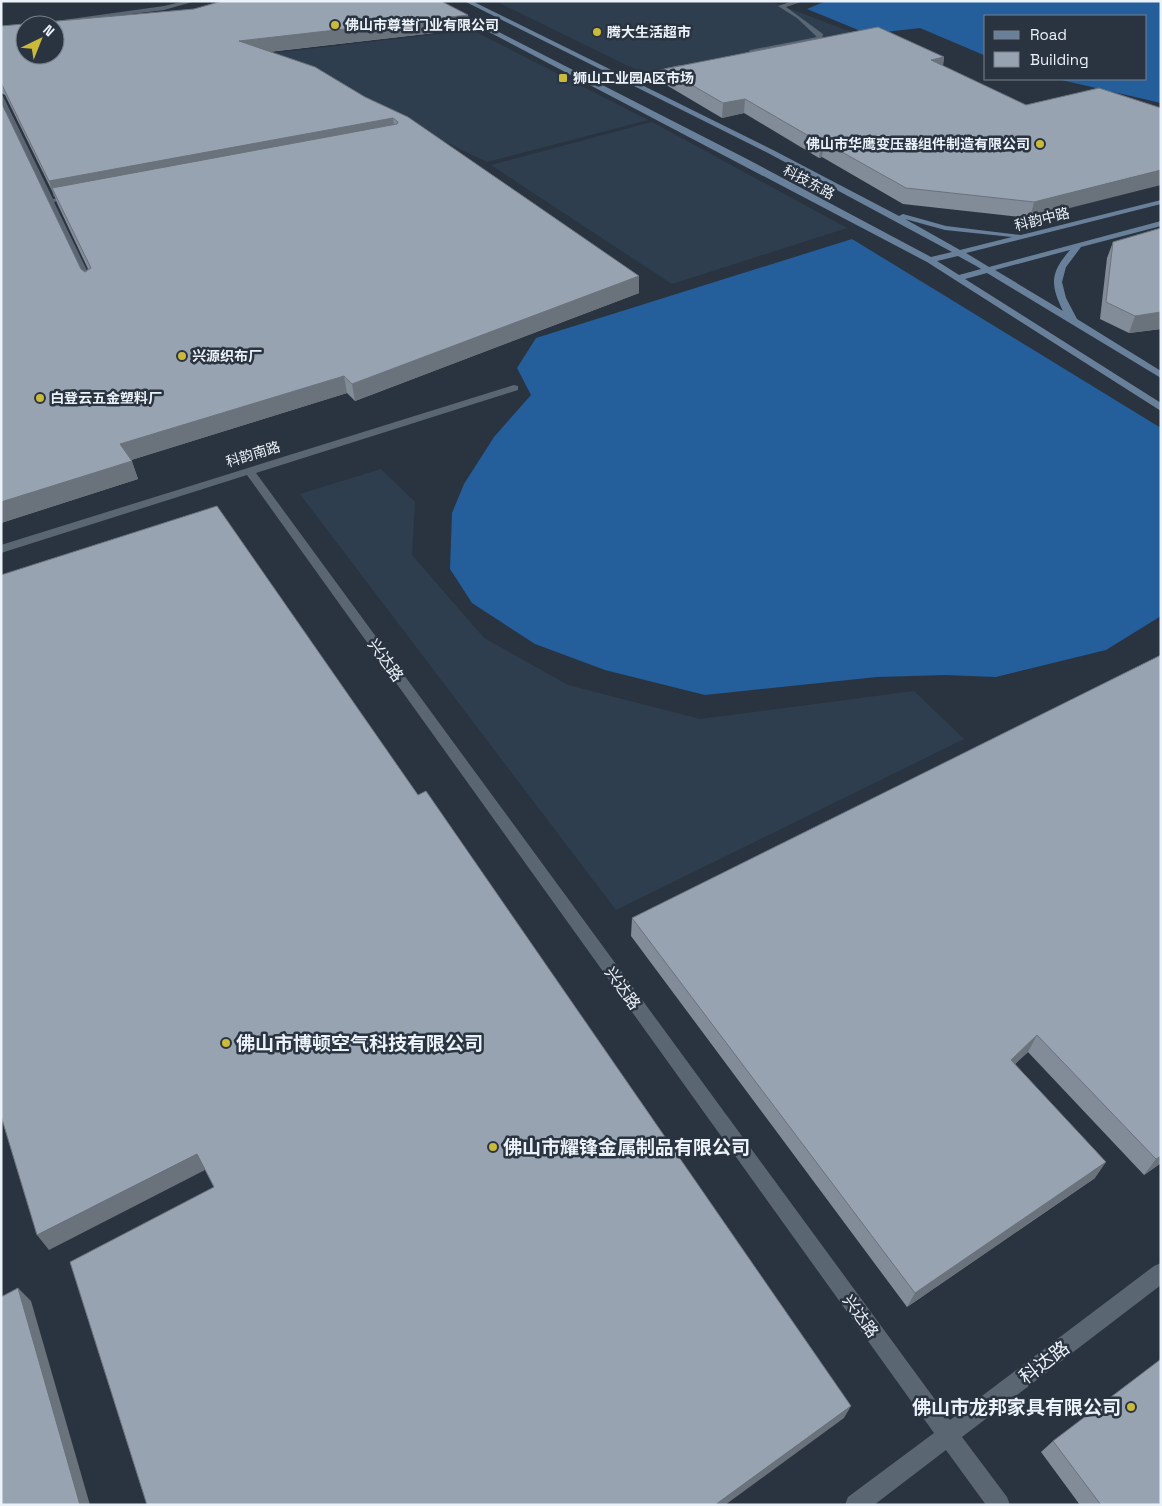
<svg xmlns="http://www.w3.org/2000/svg" width="1162" height="1506" viewBox="0 0 1162 1506" font-family="'Space Grotesk','Noto Sans SC',sans-serif">
	<style>
		.built { fill: #2f3e4e }
		.forest { fill: #245e9b }
		.lines { fill: none; stroke-linecap: round; stroke-linejoin: round }
		.service { fill: #5b6673; fill-rule: evenodd }
		.minor { fill: #5b6673; fill-rule: evenodd }
		.tertiary { fill: #5b6673; fill-rule: evenodd }
		.secondary { fill: #69809a; fill-rule: evenodd }
		.wall { fill: #828c98 }
		.shaded-wall { fill: #6a727c }
		.building { fill: #97a3b1; stroke: #6a727c; fill-rule: evenodd }
		.poi-dot { fill: #caba3a; stroke: #2a3440; stroke-width: 2 }
		.labels { text-anchor: middle; stroke-width: 5; stroke-linejoin: round; paint-order: stroke }
		.far-poi-label { font-size: 14px; font-weight: bold; fill: #ecf2fa; stroke: #2a3440; text-anchor: start }
		.far-street-label { font-size: 14px; fill: #ecf2fa; stroke: #2a3440 }
		.street-label { font-size: 16px; fill: #ecf2fa; stroke: #2a3440 }
		.near-poi-label { font-size: 19px; font-weight: bold; fill: #ecf2fa; stroke: #2a3440; text-anchor: start }
		.near-street-label { font-size: 19px; fill: #ecf2fa; stroke: #2a3440 }
	</style>
	<rect width="100%" height="100%" fill="#2a3440"/>
	<!-- built -->
	<g class="built">
		<path d="M495,1H770L869,39L657,80Z"/>
		<path d="M472,30L648,120L487,162L379,110L257,55Z"/>
		<path d="M652,122L847,228L672,284L491,165Z"/>
		<path d="M381,469L415,502L412,555L484,638L568,685L700,719L914,691L964,739L616,910L300,494Z"/>
	</g>
	<!-- forest -->
	<g class="forest">
		<path d="M826,1H1161V103L1057,79H1146V16H986V56L920,28L868,34L807,9Z"/>
		<path d="M852,239L1161,428V616L1106,650L996,677L945,675L877,677L705,695L605,670L535,644L472,603L450,569L452,513L464,484L494,437L531,395L517,368L536,338Z"/>
	</g>
	<g class="lines">
		<!-- service -->
		<path class="service" d="M1,95L3,96L53,199L69,195L72,197L54,202L93,283L92,284L87,283L1,102Z"/>
		<!-- minor -->
		<g class="minor">
			<path d="M793,1H804L786,7L823,34L822,39L748,53L750,50L817,37L797,18L778,6Z"/>
			<path d="M680,65L682,68L625,80L622,78Z"/>
			<path d="M514,385L518,386V390L256,473L950,1420L1154,1266L1161,1263V1285L962,1437L1007,1497L1010,1505H986L946,1450L874,1505H845L848,1497L934,1433L247,475L1,553V545Z"/>
		</g>
		<!-- tertiary -->
		<path class="tertiary" d="M185,1H196L164,10L59,23L56,21L164,6Z"/>
		<!-- secondary -->
		<path class="secondary" d="M430,1H438L747,159L931,257L952,252L768,153L464,1H472L773,150L899,216L903,214L946,226L1021,235L1161,200V204L966,253L989,267L1161,221V226L1081,247L1066,267L1062,282L1066,298L1077,319L1161,371V378L987,273L965,279L1161,403V411L927,262ZM905,219L945,230L1012,237L960,250ZM1070,250C1050,273 1050,284 1063,311L995,270ZM958,256L978,267L981,269L959,275L937,261Z"/>
	</g>
	<!-- wall -->
	<g class="wall">
		<path d="M1,26L469,29L269,52L315,67L639,276V293L355,401L347,393L131,460L138,479L1,523L81,269L85,272L88,269L57,203L55,197L5,95L1,93Z"/>
		<path d="M944,57L943,66L1026,105L1099,88L1030,218L903,204L822,157L819,158L744,113L722,118L663,83L664,69Z"/>
		<path d="M1161,228V329L1129,333L1100,319L1107,258L1113,242Z"/>
		<path d="M1161,656V1163L1144,1175L1028,1052L1015,1064L1095,1178L907,1307L631,936L632,918Z"/>
		<path d="M1053,1441L1161,1505H1080L1041,1452Z"/>
	</g>
	<!-- shaded-wall -->
	<g class="shaded-wall">
		<path d="M468,15L469,29L241,55L239,41Z"/>
		<path d="M944,57L942,71L931,60Z"/>
		<path d="M745,99L744,113L722,118L723,103Z"/>
		<path d="M393,118L395,133L52,188L55,197H54L49,181Z"/>
		<path d="M824,142L822,157L819,158L821,143Z"/>
		<path d="M1161,170V185L1030,218L1034,202Z"/>
		<path d="M639,276V293L355,401L352,384Z"/>
		<path d="M1161,312V329L1129,333L1135,316Z"/>
		<path d="M344,376L347,393L125,462L120,444Z"/>
		<path d="M132,461L138,479L1,523V502Z"/>
		<path d="M1037,1035L1028,1052L1002,1076L1011,1060Z"/>
		<path d="M197,1154L205,1170L49,1250L37,1235Z"/>
		<path d="M1161,1156V1163L1144,1175L1156,1159Z"/>
		<path d="M1106,1162L1095,1178L907,1307L915,1293Z"/>
		<path d="M18,1288L31,1301L90,1505H80Z"/>
		<path d="M851,1406L844,1418L725,1505H715Z"/>
	</g>
	<!-- building -->
	<g class="building">
		<path d="M222,1H441L468,15L239,41L315,67L365,97L408,117L639,276L352,384L344,376L120,444L132,461L1,502V102L81,269L85,272L91,268L52,188L397,124L398,122L393,118L49,181L1,83V26L194,9ZM25,25H55V55H25Z"/>
		<path d="M878,27L944,57L931,60L1026,105L1099,88L1161,108V170L1034,202L906,188L824,142L821,143L745,99L723,103L664,69Z"/>
		<path d="M1161,228V312L1135,316L1106,302L1113,242Z"/>
		<path d="M217,506L418,795L426,791L851,1406L715,1505H147L70,1262L214,1187L197,1154L37,1235L1,1116V575Z"/>
		<path d="M1161,655V1156L1156,1159L1037,1035L1011,1060L1106,1162L915,1293L632,918Z"/>
		<path d="M18,1288L80,1505H1V1297Z"/>
		<path d="M1161,1359V1505H1101L1053,1441Z"/>
	</g>
	<!-- markers -->
	<g class="poi-dot">
		<circle cx="335" cy="25" r="5"/>
		<circle cx="597" cy="32" r="5"/>
		<rect x="558" y="73" width="10" height="10" rx="2.5"/>
		<circle cx="1040" cy="144" r="5"/>
		<circle cx="182" cy="356" r="5"/>
		<circle cx="40" cy="398" r="5"/>
		<circle cx="226" cy="1043" r="5"/>
		<circle cx="493" cy="1147" r="5"/>
		<circle cx="1131" cy="1407" r="5"/>
	</g>
	<g class="labels">
		<!-- far-poi labels -->
		<g class="far-poi-label">
			<text x="345" y="30">佛山市尊誉门业有限公司</text>
			<text x="607" y="37">腾大生活超市</text>
			<text x="573" y="83">狮山工业园A区市场</text>
			<text x="1030" y="149" text-anchor="end">佛山市华鹰变压器组件制造有限公司</text>
			<text x="192" y="361">兴源织布厂</text>
			<text x="50" y="403">白登云五金塑料厂</text>
		</g>
		<!-- far-street labels -->
		<g class="far-street-label">
			<text transform="translate(809 182) rotate(28)" y="5">科技东路</text>
			<text transform="translate(1042 219) rotate(-14)" y="5">科韵中路</text>
			<text transform="translate(253 454) rotate(-17)" y="5">科韵南路</text>
		</g>
		<!-- street labels -->
		<g class="street-label">
			<text transform="translate(386 660) rotate(54)" y="6">兴达路</text>
			<text transform="translate(623 988) rotate(54)" y="6">兴达路</text>
			<text transform="translate(861 1316) rotate(54)" y="6">兴达路</text>
		</g>
		<!-- near-poi labels -->
		<g class="near-poi-label">
			<text x="236" y="1050">佛山市博顿空气科技有限公司</text>
			<text x="503" y="1154">佛山市耀锋金属制品有限公司</text>
			<text x="1121" y="1414" text-anchor="end">佛山市龙邦家具有限公司</text>
		</g>
		<!-- near-street labels -->
		<g class="near-street-label">
			<text transform="translate(1044 1362) rotate(-37)" y="7">科达路</text>
		</g>
	</g>
	<!-- border -->
	<rect width="1162" height="1506" fill="none" stroke="#ecf2fa" stroke-width="5"/>
	<!-- legend -->
	<rect x="984" y="15" width="162" height="65" fill="#2a3440" stroke="#78808a"/>
	<rect x="994" y="31" width="25" height="8" fill="#69809a" stroke="#78808a"/>
	<text x="1030" y="40" font-size="15" fill="#ecf2fa">Road</text>
	<rect x="994" y="52" width="25" height="15" fill="#97a3b1" stroke="#78808a"/>
	<text x="1030" y="65" font-size="15" fill="#ecf2fa">Building</text>
	<!-- north arrow -->
	<g transform="translate(40 40) rotate(43)"><circle r="24" fill="#2a3440" stroke="#78808a"/>
	<path d="M0-4L9 19L0 12L-9 19Z" fill="#caba3a"/>
	<text y="-8" font-size="14" font-weight="bold" text-anchor="middle" fill="#ecf2fa">N</text>
	</g>
</svg>
